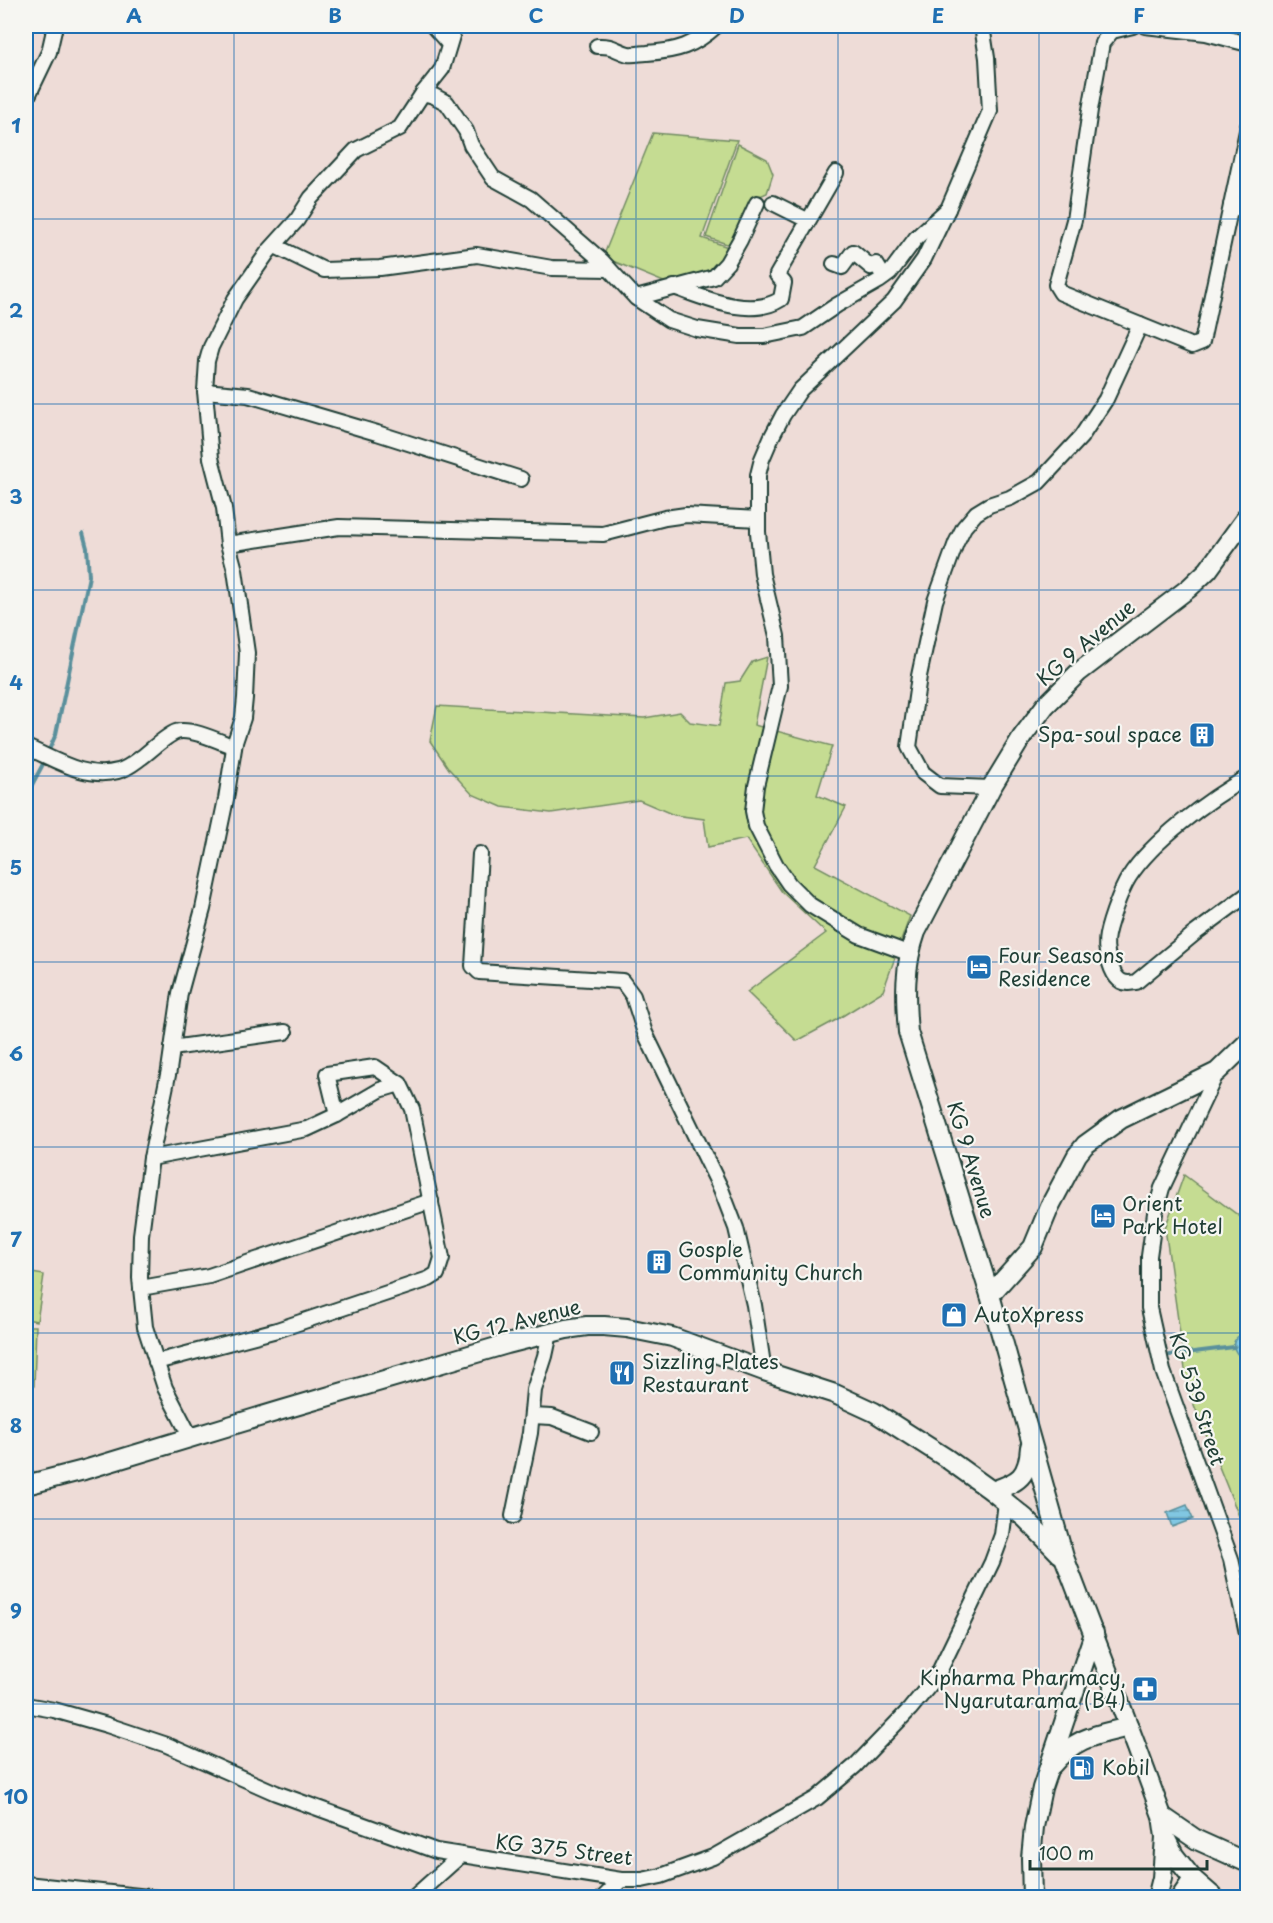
<svg xmlns="http://www.w3.org/2000/svg" width="1273" height="1923" viewBox="0 0 1273 1923" font-family="'Playpen Sans',sans-serif">
	<style>
		.green { fill: #c5dc92; stroke: #728c63; stroke-width: 1.5 }
		.water { fill: url(#water-rules); stroke: #5a909c; stroke-width: 1.5 }
		.lines { fill: none; stroke-linecap: round; stroke-linejoin: round }
		.stream { stroke: #5a909c; stroke-width: 4 }
		.street-casing { stroke: #1f3d34; stroke-width: 18 }
		.secondary-casing { stroke: #1f3d34; stroke-width: 22 }
		.street { stroke: #f6f6f2; stroke-width: 14 }
		.secondary { stroke: #f6f6f2; stroke-width: 18 }
		.grid { fill: none; stroke: #1f6fb2; stroke-width: 1.5; stroke-opacity: 0.55 }
		.labels { text-anchor: middle; stroke-width: 4.5; stroke-linejoin: round; paint-order: stroke }
		.street-label { font-size: 20px; fill: #1f3d34; stroke: #f6f6f2 }
		.poi-label { font-size: 20px; fill: #1f3d34; stroke: #f6f6f2; text-anchor: start }
		.neatline { fill: none; stroke: #1f6fb2; stroke-width: 2 }
		.grid-label { font-size: 20px; text-anchor: middle; font-weight: bold; fill: #1f6fb2 }
	</style>
	<defs>
		<pattern id="water-rules" width="6" height="5" patternUnits="userSpaceOnUse" patternTransform="scale(1.5)"><rect width="6" height="5" fill="#81c7e2"/><path d="M0 2.5h6" fill="none" stroke="#69a3b8"/></pattern>
	</defs>
	<rect width="100%" height="100%" fill="#eedcd7"/>
	<filter id="ink" filterUnits="userSpaceOnUse"><feTurbulence type="fractalNoise" baseFrequency=".0167" numOctaves="2"/><feDisplacementMap in="SourceGraphic" scale="12" xChannelSelector="R" yChannelSelector="G"/><feConvolveMatrix kernelMatrix="1 2 1 2 8 2 1 2 1" color-interpolation-filters="sRGB"/></filter>
	<g filter="url(#ink)">
		<!-- green -->
		<g class="green">
			<path d="M653,133L737,140L702,238L728,247L710,274L666,283L603,257Z"/>
			<path d="M738,144L767,159L773,174L767,193L753,199L733,246L706,237Z"/>
			<path d="M767,657L754,725L832,746L817,795L846,807L815,865L910,916L883,991L836,1020L797,1041L747,992L826,933L782,892L746,839L708,847L704,819L674,815L639,800L551,813L502,807L472,794L449,769L430,741L437,706L644,718L680,712L690,722L719,726L726,683L740,681L752,662Z"/>
			<path d="M1184,1175L1247,1222V1536L1188,1390L1165,1228Z"/>
			<path d="M26,1272L44,1275L37,1321L26,1319Z"/>
			<path d="M26,1326H36L34,1386H26Z"/>
		</g>
		<!-- water -->
		<g class="water">
			<path d="M1241,1334H1247V1356H1239C1231,1347 1232,1340 1241,1334Z"/>
			<path d="M1187,1505L1193,1519L1172,1527L1167,1513Z"/>
		</g>
		<g class="lines">
			<!-- stream -->
			<g class="stream">
				<path d="M26,796L42,766L56,734L89,576L87,548L83,533"/>
				<path d="M1170,1355L1234,1347"/>
			</g>
			<defs>
				<g id="street">
					<path d="M433,26L449,44"/>
					<path d="M1133,26L1112,31L1102,43L1090,110L1074,220L1056,285L1061,293L1192,346L1202,342L1248,126"/>
					<path d="M1145,26L1206,33L1248,44"/>
					<path d="M597,46C612,45 615,50 628,54C634,55 641,53 647,53C677,51 694,46 716,26"/>
					<path d="M423,93L442,69L455,26"/>
					<path d="M26,100L49,52L55,26"/>
					<path d="M773,203L807,220"/>
					<path d="M1231,205L1248,212"/>
					<path d="M275,246L324,270L380,268L477,255L552,268L609,269"/>
					<path d="M834,264L842,267L853,252L871,267L876,264L884,277"/>
					<path d="M674,287C705,298 750,319 781,299L784,283L777,275L836,173"/>
					<path d="M636,298L714,277L727,263L740,240L757,203"/>
					<path d="M205,391L248,395L377,433L521,479"/>
					<path d="M228,544L339,527L603,534L665,518L686,515L758,519"/>
					<path d="M26,747C55,759 85,780 118,771C127,769 135,762 142,757C150,751 167,735 176,732C190,727 221,742 234,747"/>
					<path d="M1248,777C1209,799 1152,841 1129,877C1122,888 1118,900 1114,911C1106,934 1102,945 1112,969C1117,981 1123,985 1136,982L1194,934L1248,894"/>
					<path d="M991,788L940,786L923,773L909,747L919,676L935,601L956,543L964,527L976,513L989,505L1010,498L1039,482L1081,437L1106,399L1140,325"/>
					<path d="M480,854L473,966L479,972L622,981L633,996L645,1033L721,1189L736,1228L754,1305L764,1371"/>
					<path d="M908,953L859,935L810,905L789,884L776,865L756,826L753,811L756,786L780,686L777,636L762,574L758,532V475L762,459L771,438L783,415L800,390L894,301L924,259L948,209"/>
					<path d="M172,1048L285,1032"/>
					<path d="M1217,1072L1162,1188L1155,1213L1149,1256V1308L1163,1371L1231,1559L1248,1638"/>
					<path d="M151,1158L307,1129L337,1115L380,1090L400,1084"/>
					<path d="M141,1288L209,1276L431,1201"/>
					<path d="M156,1362L277,1330L429,1279L437,1274L442,1258L412,1109L400,1084L375,1067L327,1074L337,1115"/>
					<path d="M532,1416L552,1417L591,1432"/>
					<path d="M191,1438L165,1388L145,1327L140,1278L141,1235L151,1158L169,1070L180,993L203,909L226,799L235,742L243,718L245,698L247,653L235,570L228,544L224,508L211,458L205,391L207,361L211,347L235,299L268,252L297,220L311,198L356,150L400,128L423,93L434,96L447,103L466,131L471,145L493,178L531,199L602,261L636,298L669,320L697,329L740,336H764L803,328L837,305L879,281L890,273L916,238L948,209L990,111L987,58L982,26"/>
					<path d="M513,1516L530,1433L534,1390L545,1356L550,1333"/>
					<path d="M26,1705L54,1710L107,1725L167,1745L276,1793L436,1851L621,1880H642L661,1876L713,1857L817,1798L855,1766L910,1709L937,1676L992,1562L1002,1535L1006,1502"/>
					<path d="M26,1884L158,1898"/>
					<path d="M413,1898L460,1856"/>
					<path d="M603,1898L621,1880"/>
				</g>
				<g id="secondary">
					<path d="M990,1295L1033,1247L1050,1206L1077,1155L1085,1145L1121,1119L1217,1072L1248,1042"/>
					<path d="M26,1485L84,1470L282,1410L507,1344L566,1329L587,1326H604L627,1328L672,1337L764,1371L835,1394L874,1412L946,1458L992,1491L1025,1518L1060,1554"/>
					<path d="M992,1491C1019,1482 1028,1477 1030,1447"/>
					<path d="M1052,1765C1075,1737 1096,1735 1129,1727"/>
					<path d="M1162,1816L1197,1840L1248,1863"/>
					<path d="M1032,1898L1031,1858L1034,1827L1042,1788L1094,1633"/>
					<path d="M1157,1898L1162,1878L1165,1837"/>
					<path d="M1180,1898L1193,1879"/>
					<path d="M1215,1898L1193,1879L1174,1855L1165,1837L1162,1816L1137,1748L1064,1557L990,1295L908,1032C905,997 904,966 916,932L991,788L1022,737L1045,706L1079,672L1189,588L1208,570L1248,515"/>
				</g>
			</defs>
			<!-- street casing -->
			<use href="#street" class="street-casing"/>
			<!-- secondary casing -->
			<use href="#secondary" class="secondary-casing"/>
			<!-- street -->
			<use href="#street" class="street"/>
			<!-- secondary -->
			<use href="#secondary" class="secondary"/>
		</g>
	</g>
	<!-- grid -->
	<path class="grid" d="M234,26V1898M435,26V1898M636,26V1898M838,26V1898M1039,26V1898M26,219H1248M26,404H1248M26,590H1248M26,776H1248M26,962H1248M26,1147H1248M26,1333H1248M26,1519H1248M26,1704H1248"/>
	<!-- icons -->
	<defs>
		<symbol id="building-square" viewBox="-11 -11 22 22"><rect x="-9" y="-9" width="18" height="18" rx="4" fill="#1f6fb2" stroke="#f6f6f2"/><path d="M-4-6H4V6H1V3H-1V6H-4ZM-2.5-4.3h1.7v1.8h-1.7ZM.8-4.3h1.7v1.8H.8ZM-2.5-1h1.7V.8h-1.7ZM.8-1h1.7V.8H.8Z" fill="#fff"/></symbol>
		<symbol id="hotel-square" viewBox="-11 -11 22 22"><rect x="-9" y="-9" width="18" height="18" rx="4" fill="#1f6fb2" stroke="#f6f6f2"/><path d="M-6-4.5h1.5V1H6V5H4.5V3h-9V5H-6ZM-4 0a1.8 1.8 0 1 1 3.6 0ZM.5 0V-2.5h3Q6-2.5 6 0Z" fill="#fff"/></symbol>
		<symbol id="shop-square" viewBox="-11 -11 22 22"><rect x="-9" y="-9" width="18" height="18" rx="4" fill="#1f6fb2" stroke="#f6f6f2"/><path d="M-5-2.5h2.3a2.7 3.5 0 0 1 5.4 0H5L5.5 6h-11ZM-1.5-2.5h3a1.5 2.3 0 0 0-3 0Z" fill="#fff"/></symbol>
		<symbol id="restaurant-square" viewBox="-11 -11 22 22"><rect x="-9" y="-9" width="18" height="18" rx="4" fill="#1f6fb2" stroke="#f6f6f2"/><path d="M-5-6h1v4h1v-4h1v4h1v-4h1v5L-1.5 .5V6h-2V.5L-5-1ZM5-6V6H3V1.5H1.5Q1.5-4 5-6Z" fill="#fff"/></symbol>
		<symbol id="pharmacy-square" viewBox="-11 -11 22 22"><rect x="-9" y="-9" width="18" height="18" rx="4" fill="#1f6fb2" stroke="#f6f6f2"/><path d="M-2-6h4v4h4v4h-4v4h-4v-4h-4v-4h4Z" fill="#fff"/></symbol>
		<symbol id="fuel-square" viewBox="-11 -11 22 22"><rect x="-9" y="-9" width="18" height="18" rx="4" fill="#1f6fb2" stroke="#f6f6f2"/><path d="M-5.5-6h7V0h2V4h1.3V-2.5L3-4.5l.8-.8L6-3V5H2.5V1h-1V6h-7ZM-4.2-4.7v3.2H.2V-4.7Z" fill="#fff"/></symbol>
	</defs>
	<g fill-rule="evenodd">
		<use href="#building-square" x="1187" y="720" width="30" height="30"/>
		<use href="#hotel-square" x="964" y="952" width="30" height="30"/>
		<use href="#hotel-square" x="1088" y="1201" width="30" height="30"/>
		<use href="#building-square" x="644" y="1247" width="30" height="30"/>
		<use href="#shop-square" x="939" y="1300" width="30" height="30"/>
		<use href="#restaurant-square" x="607" y="1358" width="30" height="30"/>
		<use href="#pharmacy-square" x="1130" y="1674" width="30" height="30"/>
		<use href="#fuel-square" x="1067" y="1753" width="30" height="30"/>
	</g>
	<g class="labels">
		<!-- street labels -->
		<g class="street-label">
			<text transform="translate(1086 643) rotate(-40)" y="7">KG 9 Avenue</text>
			<text transform="translate(971 1160) rotate(73)" y="7">KG 9 Avenue</text>
			<text transform="translate(517 1322) rotate(-14)" y="7">KG 12 Avenue</text>
			<text transform="translate(1197 1399) rotate(72)" y="7">KG 539 Street</text>
			<text transform="translate(564 1850) rotate(7)" y="7">KG 375 Street</text>
		</g>
		<!-- poi labels -->
		<g class="poi-label">
			<text x="1182" y="742" text-anchor="end">Spa-soul space</text>
			<text x="998" y="963">Four Seasons<tspan x="998" dy="23">Residence</tspan></text>
			<text x="1122" y="1211">Orient<tspan x="1122" dy="23">Park Hotel</tspan></text>
			<text x="678" y="1257">Gosple<tspan x="678" dy="23">Community Church</tspan></text>
			<text x="974" y="1322">AutoXpress</text>
			<text x="642" y="1369">Sizzling Plates<tspan x="642" dy="23">Restaurant</tspan></text>
			<text x="1126" y="1685" text-anchor="end">Kipharma Pharmacy,<tspan x="1126" dy="23">Nyarutarama (B4)</tspan></text>
			<text x="1102" y="1775">Kobil</text>
		</g>
	</g>
	<!-- margin -->
	<rect width="1273" height="1923" fill="none" stroke="#f6f6f2" stroke-width="66"/>
	<!-- scale -->
	<path d="M1030 1860v9h177v-9" fill="none" stroke="#1f3d34" stroke-width="3"/>
	<text x="1039" y="1860" font-size="18" fill="#1f3d34" stroke="#f6f6f2" stroke-width="4.5" paint-order="stroke">100 m</text>
	<rect x="33" y="33" width="1207" height="1857" class="neatline"/>
	<g class="grid-label">
		<text x="134" y="23">A</text>
		<text x="335" y="23">B</text>
		<text x="536" y="23">C</text>
		<text x="737" y="23">D</text>
		<text x="938" y="23">E</text>
		<text x="1139" y="23">F</text>
		<text x="16" y="133">1</text>
		<text x="16" y="318">2</text>
		<text x="16" y="504">3</text>
		<text x="16" y="690">4</text>
		<text x="16" y="875">5</text>
		<text x="16" y="1061">6</text>
		<text x="16" y="1247">7</text>
		<text x="16" y="1433">8</text>
		<text x="16" y="1618">9</text>
		<text x="16" y="1804">10</text>
	</g>
</svg>
